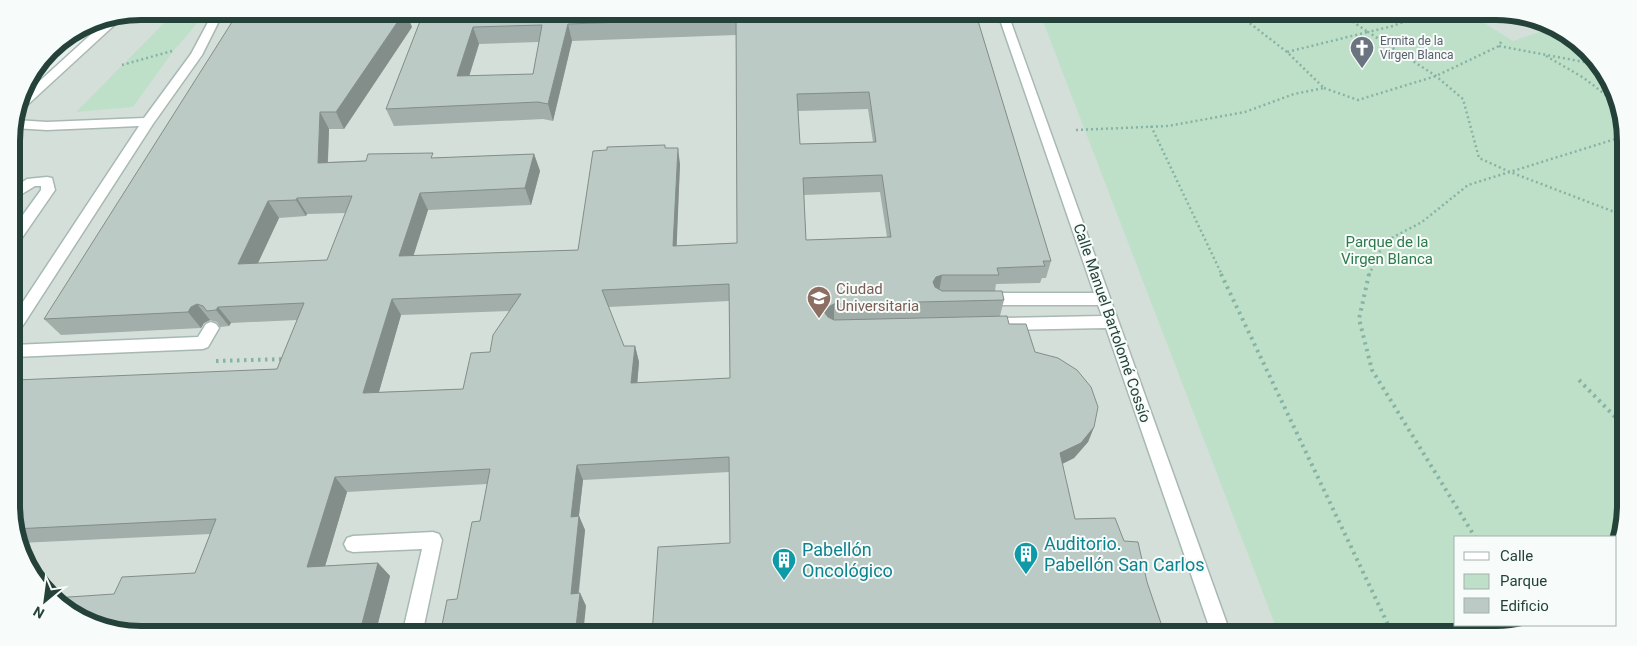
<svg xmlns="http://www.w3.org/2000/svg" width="1637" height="646" viewBox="0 0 1637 646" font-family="Roboto,sans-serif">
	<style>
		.built { fill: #d4dfda }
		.green { fill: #bfe0c8 }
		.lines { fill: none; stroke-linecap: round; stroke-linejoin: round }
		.minor-casing { stroke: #a8b8b2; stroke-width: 3 }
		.path-far1 { stroke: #86b3a5; stroke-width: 2.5; stroke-dasharray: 2 3; stroke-linecap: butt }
		.path { stroke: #86b3a5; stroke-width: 4; stroke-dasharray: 2.5 4.5; stroke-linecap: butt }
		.minor { fill: #fff; fill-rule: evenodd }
		.wall { fill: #a1aea9; fill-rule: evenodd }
		.shaded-wall { fill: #838d89 }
		.building { fill: #bbcac4; stroke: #838d89; fill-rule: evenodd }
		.labels { text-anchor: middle; stroke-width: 4; stroke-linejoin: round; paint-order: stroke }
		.far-worship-label { font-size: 12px; fill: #5b616d; stroke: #f7fbf9; text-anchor: start }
		.park-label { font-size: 15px; fill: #2d7a4b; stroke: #f7fbf9 }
		.education-label { font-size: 15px; fill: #785e54; stroke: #f7fbf9; text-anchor: start }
		.street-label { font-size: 15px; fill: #24423a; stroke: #f7fbf9 }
		.near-culture-label { font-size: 18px; fill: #0d838f; stroke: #f7fbf9; text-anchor: start }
		.rim { fill: none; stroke: #24423a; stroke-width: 6 }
	</style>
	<rect width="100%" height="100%" fill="#e6efeb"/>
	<!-- built -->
	<path class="built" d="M141,11H1496L1538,18L1599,62L1625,124L1626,505L1619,547L1616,551V537H1456V625H1530L1504,634L141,635L99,628L43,590L14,530L12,132L19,106L26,99L118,16Z"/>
	<!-- green -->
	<g class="green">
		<path d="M176,11H208L174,50L133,107L76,112Z"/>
		<path d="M1039,11H1465L1513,41L1551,28L1599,62L1625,124L1626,505L1619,547L1616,551V537H1456V625H1530L1504,634L1279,635Z"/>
	</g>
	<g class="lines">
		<defs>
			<g id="minor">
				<path d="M214,11H224L202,55L153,124L18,333L13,335V317L139,126L47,130L13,128L15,120L47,122L144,118L191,54Z"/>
				<path d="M997,11H1007L1231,635H1212L1106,328L1000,330L995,328L992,324L995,320L1000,318L1102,316L1098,305H983L978,303L976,299L978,295L983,293H1094Z"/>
				<path d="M123,15L122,18L23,109H18L21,98L110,17Z"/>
				<path d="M47,177L52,178L55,190L17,245L12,246V230L41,190V186H35L12,200V189L27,179Z"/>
				<path d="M211,322L216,324L219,328L208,347L203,349L13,357V345L198,337L206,324Z"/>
				<path d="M433,532L439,534L442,540L422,635H402L422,549L353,552L347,550L344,544L347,538L353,536Z"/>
			</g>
		</defs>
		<!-- minor casing -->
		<use href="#minor" class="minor-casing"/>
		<!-- path-far1 -->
		<g class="path-far1">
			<path d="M1234,11L1287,52"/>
			<path d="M1430,11L1393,26L1368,32L1436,76L1463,99L1479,158L1510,172L1625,216"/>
			<path d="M1499,46L1600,65"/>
			<path d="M1546,56L1584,78L1616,103"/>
			<path d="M122,65L172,51"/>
			<path d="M1324,88L1358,100L1436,76L1499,46L1502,40"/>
			<path d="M1151,126L1222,275"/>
			<path d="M1076,130L1168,126L1245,112L1294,94L1324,88L1287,52L1368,32L1337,11"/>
			<path d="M1369,275L1384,242L1422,222L1468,185L1625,136"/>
		</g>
		<!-- path -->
		<g class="path">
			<path d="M1221,274L1393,635"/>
			<path d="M1369,274L1359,319L1372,370L1475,537"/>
			<path d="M216,361L285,359"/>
			<path d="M1579,380L1626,428"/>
		</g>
		<!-- minor -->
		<use href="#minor" class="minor"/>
	</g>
	<!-- wall -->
	<path class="wall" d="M424,11H975L1051,261L1046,278H1042L1040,283L996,284L995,291L1004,300L1000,316L1009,324L1035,352L1094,427L1088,442L1074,458L1062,464L730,543L729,472L583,480L579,516L585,530L579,593H580L586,606L457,599L480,521L487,484L347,492L325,566L378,563L390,576L375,635H141L114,594L195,573L210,534L20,543L14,530L13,385L277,369L297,320L231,323L229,326L220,327L217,322L210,320L204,323L201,328L61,335L44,319L412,27L344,129H329L328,162L534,154L540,171L531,205L428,210L413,256L578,250L665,148L680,164L676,246L737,243L736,35L572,41L553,121L543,119L394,126L386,109ZM539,42L533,74L469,76L479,44ZM868,109L873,142L800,144L798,111ZM880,192L887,237L806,240L804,195ZM346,213L327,260L258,263L279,218L306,216L307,214ZM729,301L730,378L637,383L639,362L635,346H624L608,307ZM509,311L490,352L463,389L379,392L401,315Z"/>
	<!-- shaded-wall -->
	<g class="shaded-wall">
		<path d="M405,11H406L412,27L344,129L336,112Z"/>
		<path d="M568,24L572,41L553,121L548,104Z"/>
		<path d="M473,27L479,44L464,93L457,76Z"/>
		<path d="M320,112L329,129L327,180L318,163Z"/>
		<path d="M678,148L680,164L676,262L673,246Z"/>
		<path d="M534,154L540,171L531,205L525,188Z"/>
		<path d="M420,193L428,210L408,273L399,256Z"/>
		<path d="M297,198L307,214L306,216L296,200Z"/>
		<path d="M268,201L279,218L250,280L238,264Z"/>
		<path d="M942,275L939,291L933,293V282L936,277Z"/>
		<path d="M392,299L401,315L374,409L363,393Z"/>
		<path d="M197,304L210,320L204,323L201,328L188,312L191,307Z"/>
		<path d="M834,304V320L828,323L824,312L828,307Z"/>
		<path d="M218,307L231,323L229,326L216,310Z"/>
		<path d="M635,346L639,362L636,399L631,383Z"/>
		<path d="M1094,427L1088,442L1074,458L1054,468L1060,453Z"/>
		<path d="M577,465L583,480L577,531L571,517Z"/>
		<path d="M335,477L347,492L321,580L307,567Z"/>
		<path d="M579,516L585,530L577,606L571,594Z"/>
		<path d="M378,563L390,576L375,635H359Z"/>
		<path d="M580,593L586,606L583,635H575Z"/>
	</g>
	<!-- building -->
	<path class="building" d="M239,11H405L336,112H320L318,163L366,161L368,154L433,153L431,158L534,154L525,188L420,193L399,256L578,250L593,151L607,150V147L665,145V148H678L673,246L737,243L736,18L568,24L548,104L538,102L386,109L424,11H975L1051,261H1043L1045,266L997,268L999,275H942L936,277L933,282L935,287L942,291H1002L1004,300L834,304L828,307L824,312L828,317L834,320L1007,316L1009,324H1026L1035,352L1058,358L1077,370L1091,387L1098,407L1094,427L1081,443L1060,453L1075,519L1115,518L1124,541L1138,542L1147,582L1165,635H652L658,547L730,543L729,457L577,465L571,517L579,516L571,594L580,593L575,635H440L447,600L457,599L472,522L480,521L490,469L335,477L307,567L378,563L359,635H141L99,628L54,598L114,594L122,577L195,573L216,519L14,529L13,385L16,380L277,369L304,303L218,307L216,310L207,311L203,306L197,304L191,307L188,312L44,319ZM542,25L533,74L457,76L473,27ZM869,92L876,142L800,144L797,94ZM882,175L891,237L806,240L803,178ZM352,196L327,260L238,264L268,201L296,200L297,198ZM729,284L730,378L631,383L635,346H624L602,290ZM521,294L493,335L490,352L471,353L463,389L363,393L392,299Z"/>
	<!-- icons -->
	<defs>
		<symbol id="church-pin" viewBox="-11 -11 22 30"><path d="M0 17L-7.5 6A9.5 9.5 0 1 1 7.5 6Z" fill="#6b7280" stroke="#f7fbf9"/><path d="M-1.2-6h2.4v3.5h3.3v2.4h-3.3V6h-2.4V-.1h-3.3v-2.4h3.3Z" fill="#fff"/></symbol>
		<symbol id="university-pin" viewBox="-11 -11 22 30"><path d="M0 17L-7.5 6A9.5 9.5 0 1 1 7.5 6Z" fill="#8d6e63" stroke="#f7fbf9"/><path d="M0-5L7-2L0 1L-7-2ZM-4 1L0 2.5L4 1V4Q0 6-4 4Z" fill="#fff"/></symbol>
		<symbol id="building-pin" viewBox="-11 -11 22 30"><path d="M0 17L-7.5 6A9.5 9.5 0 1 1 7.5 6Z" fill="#0f9aa8" stroke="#f7fbf9"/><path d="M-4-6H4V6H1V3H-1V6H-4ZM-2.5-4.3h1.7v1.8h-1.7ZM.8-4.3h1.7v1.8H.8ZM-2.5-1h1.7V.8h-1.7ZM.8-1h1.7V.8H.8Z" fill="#fff"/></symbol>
	</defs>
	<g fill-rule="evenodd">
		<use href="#church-pin" x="1348" y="34" width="28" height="38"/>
		<use href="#university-pin" x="805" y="284" width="28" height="38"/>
		<use href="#building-pin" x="1012" y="540" width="28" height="38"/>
		<use href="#building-pin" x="770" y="546" width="28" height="38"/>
	</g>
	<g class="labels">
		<!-- far-worship labels -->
		<g class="far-worship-label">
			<text x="1380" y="45">Ermita de la<tspan x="1380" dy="14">Virgen Blanca</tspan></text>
		</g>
		<!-- park labels -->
		<g class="park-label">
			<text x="1387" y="247">Parque de la<tspan x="1387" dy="17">Virgen Blanca</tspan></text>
		</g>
		<!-- education labels -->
		<g class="education-label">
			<text x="836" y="294">Ciudad<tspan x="836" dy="17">Universitaria</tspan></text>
		</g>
		<!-- street labels -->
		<g class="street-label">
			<text transform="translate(1112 323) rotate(71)" y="5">Calle Manuel Bartolomé Cossío</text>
		</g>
		<!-- near-culture labels -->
		<g class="near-culture-label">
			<text x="1044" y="550">Auditorio.<tspan x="1044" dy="21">Pabellón San Carlos</tspan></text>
			<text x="802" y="556">Pabellón<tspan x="802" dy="21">Oncológico</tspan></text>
		</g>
	</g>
	<!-- crop -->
	<path d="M0 0H1637V646H0ZM141 20H1496A121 121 0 0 1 1617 141V505A121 121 0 0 1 1496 626H141A121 121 0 0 1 20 505V141A121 121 0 0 1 141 20Z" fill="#f7fbf9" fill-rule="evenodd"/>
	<path class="rim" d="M141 20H1496A121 121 0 0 1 1617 141V505A121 121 0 0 1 1496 626H141A121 121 0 0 1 20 505V141A121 121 0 0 1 141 20Z"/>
	<!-- legend -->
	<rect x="1454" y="536" width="162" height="90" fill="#f7fbf9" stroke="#a3b1ad"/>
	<rect x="1464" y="552" width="25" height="8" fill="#ffffff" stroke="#a3b1ad"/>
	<text x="1500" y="561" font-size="15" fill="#24423a">Calle</text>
	<rect x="1464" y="574" width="25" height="15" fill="#bfe0c8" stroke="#a3b1ad"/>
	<text x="1500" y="586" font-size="15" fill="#24423a">Parque</text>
	<rect x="1464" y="598" width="25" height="15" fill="#bbcac4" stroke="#a3b1ad"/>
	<text x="1500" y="611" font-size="15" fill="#24423a">Edificio</text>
	<!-- north arrow -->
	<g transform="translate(45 601) rotate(209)" stroke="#f7fbf9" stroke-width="4" paint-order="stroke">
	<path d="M0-4L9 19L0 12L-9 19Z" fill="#24423a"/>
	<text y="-8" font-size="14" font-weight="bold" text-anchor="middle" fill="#24423a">N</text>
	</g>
</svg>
